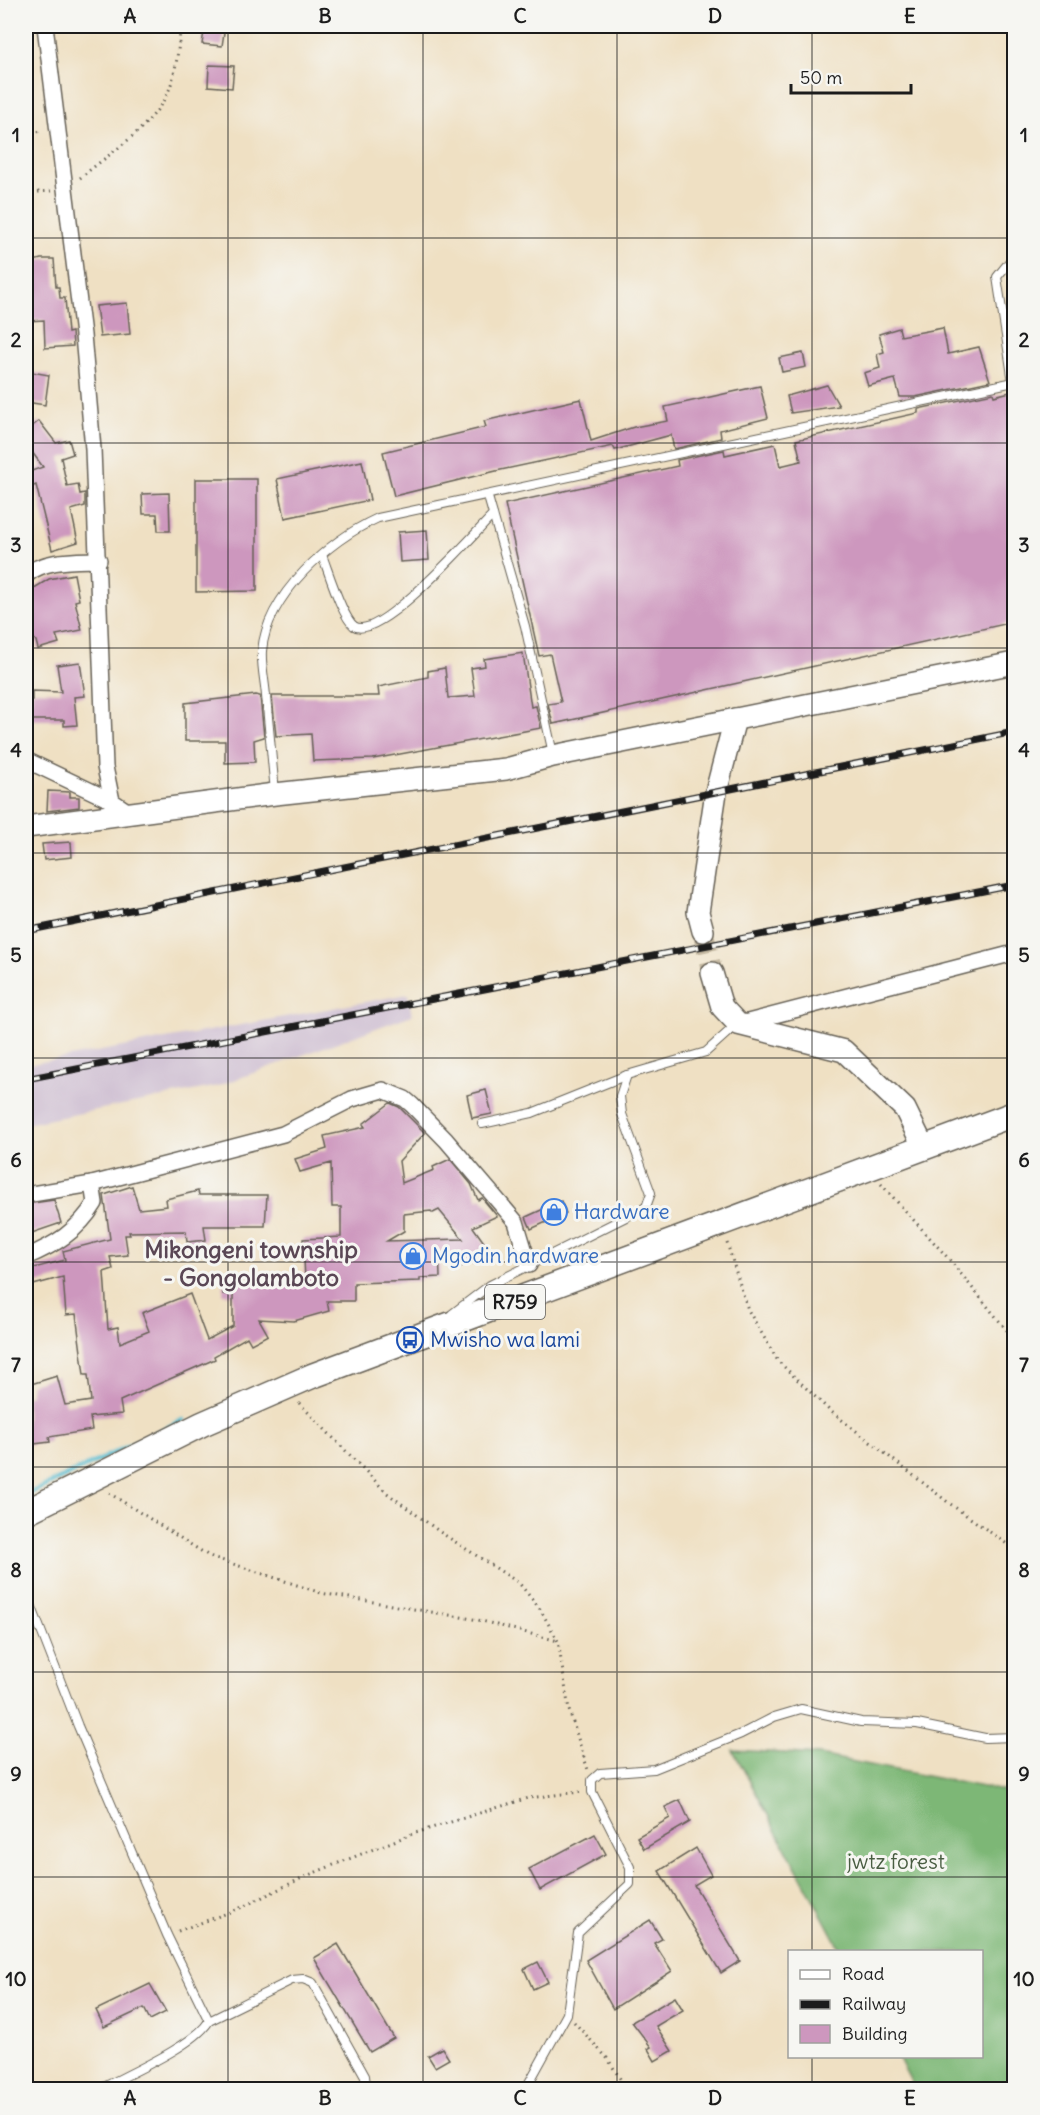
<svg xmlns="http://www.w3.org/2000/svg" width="1040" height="2115" viewBox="0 0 1040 2115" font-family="Delius,sans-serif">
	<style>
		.industrial { fill: #cebed1 }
		.forest { fill: #7db776; stroke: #4c6a49; stroke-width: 1.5 }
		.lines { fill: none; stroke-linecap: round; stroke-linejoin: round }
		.stream { stroke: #54bdd1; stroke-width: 4.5 }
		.building { fill: #cd97be; fill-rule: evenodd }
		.secondary-tunnel { stroke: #c5b9a2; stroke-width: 21; stroke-dasharray: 21 10; stroke-linecap: butt }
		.lane-casing { stroke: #666156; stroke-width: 10 }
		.street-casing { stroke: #666156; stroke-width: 18 }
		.secondary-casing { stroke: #666156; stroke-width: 24 }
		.primary-casing { stroke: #666156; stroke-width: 27 }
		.path { stroke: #666156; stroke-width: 3; stroke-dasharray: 1.5 4.5; stroke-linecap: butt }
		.lane { stroke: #fff; stroke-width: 8 }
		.street { stroke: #fff; stroke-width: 15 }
		.secondary { stroke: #fff; stroke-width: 21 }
		.primary { stroke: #fff; stroke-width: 24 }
		.rail-casing { stroke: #1c1c1c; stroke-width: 7 }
		.rail { stroke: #f6f6f2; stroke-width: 4.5; stroke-dasharray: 14; stroke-linecap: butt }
		.grid { fill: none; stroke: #1c1c1c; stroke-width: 1.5; stroke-opacity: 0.55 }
		.labels { text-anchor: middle; stroke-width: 6; stroke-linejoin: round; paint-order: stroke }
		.shield { fill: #f6f6f2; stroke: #5d5d5c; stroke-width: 1.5 }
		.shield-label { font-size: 20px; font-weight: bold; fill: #1c1c1c }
		.shop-label { font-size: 21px; fill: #366cbe; stroke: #f6f6f2; text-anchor: start }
		.transit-label { font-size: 21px; fill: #164399; stroke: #f6f6f2; text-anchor: start }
		.park-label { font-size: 21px; fill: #495d42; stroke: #f6f6f2 }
		.quarter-label { font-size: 24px; font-weight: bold; fill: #5a4755; stroke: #f6f6f2 }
		.neatline { fill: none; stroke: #1c1c1c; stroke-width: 2 }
		.grid-label { font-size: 20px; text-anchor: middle; font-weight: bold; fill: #1c1c1c }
	</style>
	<rect width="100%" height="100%" fill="#f6f6f2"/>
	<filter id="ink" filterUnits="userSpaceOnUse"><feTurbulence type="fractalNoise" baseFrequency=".0167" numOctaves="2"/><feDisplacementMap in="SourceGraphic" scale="12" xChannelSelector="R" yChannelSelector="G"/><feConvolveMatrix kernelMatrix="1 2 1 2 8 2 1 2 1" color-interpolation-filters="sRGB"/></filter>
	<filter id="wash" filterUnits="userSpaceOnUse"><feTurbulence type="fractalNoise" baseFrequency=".008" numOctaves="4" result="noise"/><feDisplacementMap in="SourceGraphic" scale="24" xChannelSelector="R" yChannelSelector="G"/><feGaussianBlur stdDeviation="1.35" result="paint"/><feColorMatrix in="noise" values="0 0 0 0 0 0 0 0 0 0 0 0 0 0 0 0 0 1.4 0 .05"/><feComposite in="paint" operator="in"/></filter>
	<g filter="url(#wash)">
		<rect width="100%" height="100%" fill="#efe0c3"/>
		<!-- industrial -->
		<path class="industrial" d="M408,994L412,1015L218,1086L26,1124V1065Z"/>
		<!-- forest -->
		<path class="forest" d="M733,1750L819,1755L1014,1793V2089H915L898,2057L982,2056V1952L841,1951Z"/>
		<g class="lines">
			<!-- stream -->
			<path class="stream" d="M26,1495L183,1420"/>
		</g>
		<g id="blocks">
			<!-- building -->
			<g class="building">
				<path d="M205,26H225L222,46L202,44Z"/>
				<path d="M209,65L234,66L232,88L208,86Z"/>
				<path d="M41,259H54L56,287H59L60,298H65L68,333L72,332L73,346L45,348L44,320L28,321L26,297L33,296L26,263Z"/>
				<path d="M127,303L130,334L100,337L96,306Z"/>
				<path d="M899,328L901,336L943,328L948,354L979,347L990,381L915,397H900L895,379L868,386L864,373L880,368L877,354L884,352L879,334Z"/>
				<path d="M803,353L806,367L782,372L779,358Z"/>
				<path d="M26,371L49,375L45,405L26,402Z"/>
				<path d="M827,385L839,406L791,413L787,396Z"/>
				<path d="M760,386L768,418L720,430L721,438L674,449L671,435L615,450L613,446L496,471L394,496L383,452L486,427L484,421L581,399L591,441L634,427L668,421L665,407Z"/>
				<path d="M1014,391V622L553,724L548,704L561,702L550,654L539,656L505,504L678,466L677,460L724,450L725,455L775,444L780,466L801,461L796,440L918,413V409L993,393L994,396Z"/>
				<path d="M39,421L56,443L69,440L73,454L61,458L67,486L78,484L80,494L85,493V506L71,510L78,542L52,550L36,485L26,489V473L43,467L26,444V431Z"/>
				<path d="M362,461L370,500L285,518L277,479Z"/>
				<path d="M196,479H257V591L196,592Z"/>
				<path d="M169,493L170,531H158L157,514H143L142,494Z"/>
				<path d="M427,530L429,560L400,562L398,532Z"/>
				<path d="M74,574L79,600L75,601L82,630L56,635L59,643L38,649L36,641L26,629V614L30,611L26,604V593L49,579Z"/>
				<path d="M523,653L531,707L536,706L541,728L373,759L313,761L311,734L276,736L272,696H379L378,687L428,677V671L445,668L448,698L475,696L471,668L485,666L484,659Z"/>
				<path d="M80,662L85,696L74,697L77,725L64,726V720H29V713H26V700H32V691L61,692L57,665Z"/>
				<path d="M256,695L260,696L264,737L254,740L255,762L225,763V741H185V703Z"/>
				<path d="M48,791L70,792V797H79V807L47,811Z"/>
				<path d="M71,842L72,857L44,860L42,844Z"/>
				<path d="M486,1090L492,1114L472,1118L467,1095Z"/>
				<path d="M390,1103L399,1107L425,1133L399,1161L402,1183L434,1170L433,1167L450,1159L471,1184L478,1200L482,1198L497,1216L473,1227L491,1252L474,1264L471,1259L455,1272L439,1250L440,1277L420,1278V1281L354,1283V1301H327L329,1311L294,1321L259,1319L268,1335L251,1344L247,1337L214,1356L215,1359L120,1401L122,1414L90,1417L92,1430L49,1437L50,1442L26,1445V1396L31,1395V1384L57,1376L65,1405L91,1401L88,1375H84L76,1314L66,1315L63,1277L26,1287V1270L65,1260L63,1251L110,1239L104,1195L132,1186L139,1209L167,1206L166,1199L198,1191L199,1195H267L265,1226H204L206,1240L187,1242L186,1231L129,1232L130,1235H125L128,1255L110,1257L113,1269L104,1272L108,1329L118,1327L120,1343L149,1331L142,1313L190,1294L207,1340L233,1326V1295L223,1294L224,1280L305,1279L303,1239L341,1237V1207H332L331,1163L300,1172L295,1159L327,1149L324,1136L365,1127L363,1124ZM439,1210L463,1239L387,1241L404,1231V1214L431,1211L433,1213Z"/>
				<path d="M54,1200L61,1223L26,1235V1204Z"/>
				<path d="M561,1201L566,1213L531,1229L526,1217Z"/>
				<path d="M680,1800L690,1822L644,1849L637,1837L670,1818L665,1807Z"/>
				<path d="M595,1834L606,1854L540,1890L529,1869Z"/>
				<path d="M696,1848L711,1875L694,1885L740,1961L721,1973L659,1871Z"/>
				<path d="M650,1920L662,1939L654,1943L672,1971L613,2009L586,1960Z"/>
				<path d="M338,1944L394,2038L370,2052L314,1958Z"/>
				<path d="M538,1962L548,1982L533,1989L524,1969Z"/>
				<path d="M150,1984L166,2012L150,2020L144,2008L104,2027L96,2010Z"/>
				<path d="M675,1997L683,2010L656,2026L672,2051L655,2061L648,2049L651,2047L632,2022Z"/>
				<path d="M442,2048L449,2059L435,2067L428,2056Z"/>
			</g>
		</g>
	</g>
	<g filter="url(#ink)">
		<use href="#blocks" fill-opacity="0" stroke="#666156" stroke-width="1.5"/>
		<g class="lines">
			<!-- secondary-tunnel -->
			<path class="secondary-tunnel" d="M703,931L712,973"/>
			<defs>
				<g id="lane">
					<path d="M1013,382L997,277L1014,256"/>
					<path d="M488,497L525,626L553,754"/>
					<path d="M322,555C328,570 342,617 354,626C379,643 474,534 493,515"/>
					<path d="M275,792C272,760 269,728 266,696C265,682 261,665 262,651C267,594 330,540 378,518L1014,382"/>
					<path d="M482,1124L532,1113L627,1075L706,1052L736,1025"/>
					<path d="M452,1314L490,1285L646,1207L651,1193L622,1114L620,1096L627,1075"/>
					<path d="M26,1592L78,1726L167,1935L209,2021C194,2046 126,2075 98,2090"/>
					<path d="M209,2021L292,1980L303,1979L313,1983L365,2076L366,2085L363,2090"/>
					<path d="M525,2090L567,2014L578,1933L630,1884V1867L592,1792V1780L600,1773L654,1769L741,1734L774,1717L801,1709L861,1722L917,1724L985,1738L1014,1737"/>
				</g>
				<g id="street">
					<path d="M45,26L83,335L93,449L105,767L112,801L130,813"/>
					<path d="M26,575C45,559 75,561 99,560"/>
					<path d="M26,760L112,801"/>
					<path d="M740,1024L1014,953"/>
					<path d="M26,1195L92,1184L283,1134L352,1099L383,1090L405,1099L412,1105L446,1140L516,1222L529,1265"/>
					<path d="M26,1257C55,1245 78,1231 95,1203L92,1184"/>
				</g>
				<g id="secondary">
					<path d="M26,827L275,794L506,769L553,756L1014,663"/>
					<path d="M703,931L698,912L716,792L735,719"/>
					<path d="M712,973L722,1007L738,1024L844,1051L905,1109L924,1148"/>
				</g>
				<path id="primary" d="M26,1512L202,1424L312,1376L1014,1114"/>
			</defs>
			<!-- lane casing -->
			<use href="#lane" class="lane-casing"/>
			<!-- street casing -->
			<use href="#street" class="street-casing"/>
			<!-- secondary casing -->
			<use href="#secondary" class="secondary-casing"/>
			<!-- primary casing -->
			<use href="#primary" class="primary-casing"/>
			<!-- path -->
			<g class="path">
				<path d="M26,134L42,131"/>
				<path d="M80,178C111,152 152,128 169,90C177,70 178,47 181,26"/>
				<path d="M26,193L51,191"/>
				<path d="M881,1184L948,1258L1014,1339"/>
				<path d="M727,1243L748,1310L778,1361L829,1410L949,1503L1014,1549"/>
				<path d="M299,1403L387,1493L440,1532L519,1583L540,1609L558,1641L569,1710L588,1770"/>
				<path d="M109,1493L209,1556L321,1593L478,1620L558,1641"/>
				<path d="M178,1931L236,1910L306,1876L409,1835L528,1798L580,1792"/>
				<path d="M574,2022L608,2059L627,2090"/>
			</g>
			<!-- lane -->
			<use href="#lane" class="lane"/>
			<!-- street -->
			<use href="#street" class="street"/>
			<!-- secondary -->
			<use href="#secondary" class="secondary"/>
			<!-- primary -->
			<use href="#primary" class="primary"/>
			<defs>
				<g id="rail">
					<path d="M26,931L1014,732"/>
					<path d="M26,1079L1014,885"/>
				</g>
			</defs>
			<!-- rail casing -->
			<use href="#rail" class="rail-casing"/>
			<!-- rail -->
			<use href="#rail" class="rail"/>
		</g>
	</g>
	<!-- grid -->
	<path class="grid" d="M228,26V2090M423,26V2090M617,26V2090M812,26V1952M26,238H1014M26,443H1014M26,648H1014M26,853H1014M26,1058H1014M26,1262H1014M26,1467H1014M26,1672H1014M26,1877H1014M812,2056V2090"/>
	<!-- icons -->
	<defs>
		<symbol id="shop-ring" viewBox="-11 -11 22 22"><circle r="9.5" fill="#f6f6f2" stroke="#3f7fe0" stroke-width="1.5"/><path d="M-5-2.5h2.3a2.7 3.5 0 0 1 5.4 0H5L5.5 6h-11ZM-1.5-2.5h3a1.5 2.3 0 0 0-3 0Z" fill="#3f7fe0"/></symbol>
		<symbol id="bus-ring" viewBox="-11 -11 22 22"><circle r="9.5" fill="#f6f6f2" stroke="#1a4fb4" stroke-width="1.5"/><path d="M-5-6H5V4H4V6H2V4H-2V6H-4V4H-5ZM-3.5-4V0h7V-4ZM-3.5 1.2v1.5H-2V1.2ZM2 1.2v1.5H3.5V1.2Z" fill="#1a4fb4"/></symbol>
	</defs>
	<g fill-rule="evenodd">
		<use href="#shop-ring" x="539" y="1197" width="30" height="30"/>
		<use href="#shop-ring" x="398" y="1241" width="30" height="30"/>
		<use href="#bus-ring" x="395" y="1325" width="30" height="30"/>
	</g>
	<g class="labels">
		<!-- shield labels -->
		<rect class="shield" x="485" y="1285" width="60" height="34" rx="4.5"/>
		<g class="shield-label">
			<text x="515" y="1309">R759</text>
		</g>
		<!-- shop labels -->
		<g class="shop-label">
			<text x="574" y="1219">Hardware</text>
			<text x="432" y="1263">Mgodin hardware</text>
		</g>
		<!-- transit labels -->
		<g class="transit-label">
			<text x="430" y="1347">Mwisho wa lami</text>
		</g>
		<!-- park labels -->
		<g class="park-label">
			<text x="896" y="1869">jwtz forest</text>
		</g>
		<!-- quarter labels -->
		<g class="quarter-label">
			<text x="251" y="1258">Mikongeni township<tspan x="251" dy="28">- Gongolamboto</tspan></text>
		</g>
	</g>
	<!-- margin -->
	<rect width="1040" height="2115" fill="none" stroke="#f6f6f2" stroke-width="66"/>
	<!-- legend -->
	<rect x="788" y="1950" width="195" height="108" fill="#f6f6f2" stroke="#9f9f9c" stroke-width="1.5"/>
	<rect x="800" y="1970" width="30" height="9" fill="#ffffff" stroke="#9f9f9c" stroke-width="1.5"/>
	<text x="842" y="1980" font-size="18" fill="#1c1c1c">Road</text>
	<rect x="800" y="2000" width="30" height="9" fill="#1c1c1c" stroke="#9f9f9c" stroke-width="1.5"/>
	<text x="842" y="2010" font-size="18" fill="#1c1c1c">Railway</text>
	<rect x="800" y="2025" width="30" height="18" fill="#cd97be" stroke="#9f9f9c" stroke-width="1.5"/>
	<text x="842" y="2040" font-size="18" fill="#1c1c1c">Building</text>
	<!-- scale -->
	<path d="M791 84v9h120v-9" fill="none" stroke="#1c1c1c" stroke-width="3"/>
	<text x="800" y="84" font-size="18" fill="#1c1c1c" stroke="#f6f6f2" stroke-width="4.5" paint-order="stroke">50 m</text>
	<rect x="33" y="33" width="974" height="2049" class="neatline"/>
	<g class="grid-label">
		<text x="130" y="23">A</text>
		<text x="325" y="23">B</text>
		<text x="520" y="23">C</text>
		<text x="715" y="23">D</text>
		<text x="910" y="23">E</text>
		<text x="16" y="142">1</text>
		<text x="1024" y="142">1</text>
		<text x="16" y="347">2</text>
		<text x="1024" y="347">2</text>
		<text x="16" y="552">3</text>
		<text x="1024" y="552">3</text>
		<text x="16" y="757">4</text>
		<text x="1024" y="757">4</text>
		<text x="16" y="962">5</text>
		<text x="1024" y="962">5</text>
		<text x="16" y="1167">6</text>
		<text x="1024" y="1167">6</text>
		<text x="16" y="1372">7</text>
		<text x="1024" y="1372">7</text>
		<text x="16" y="1577">8</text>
		<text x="1024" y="1577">8</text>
		<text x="16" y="1781">9</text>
		<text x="1024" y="1781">9</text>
		<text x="16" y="1986">10</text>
		<text x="1024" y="1986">10</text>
		<text x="130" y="2105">A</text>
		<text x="325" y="2105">B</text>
		<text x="520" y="2105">C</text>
		<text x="715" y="2105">D</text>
		<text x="910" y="2105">E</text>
	</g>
</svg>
